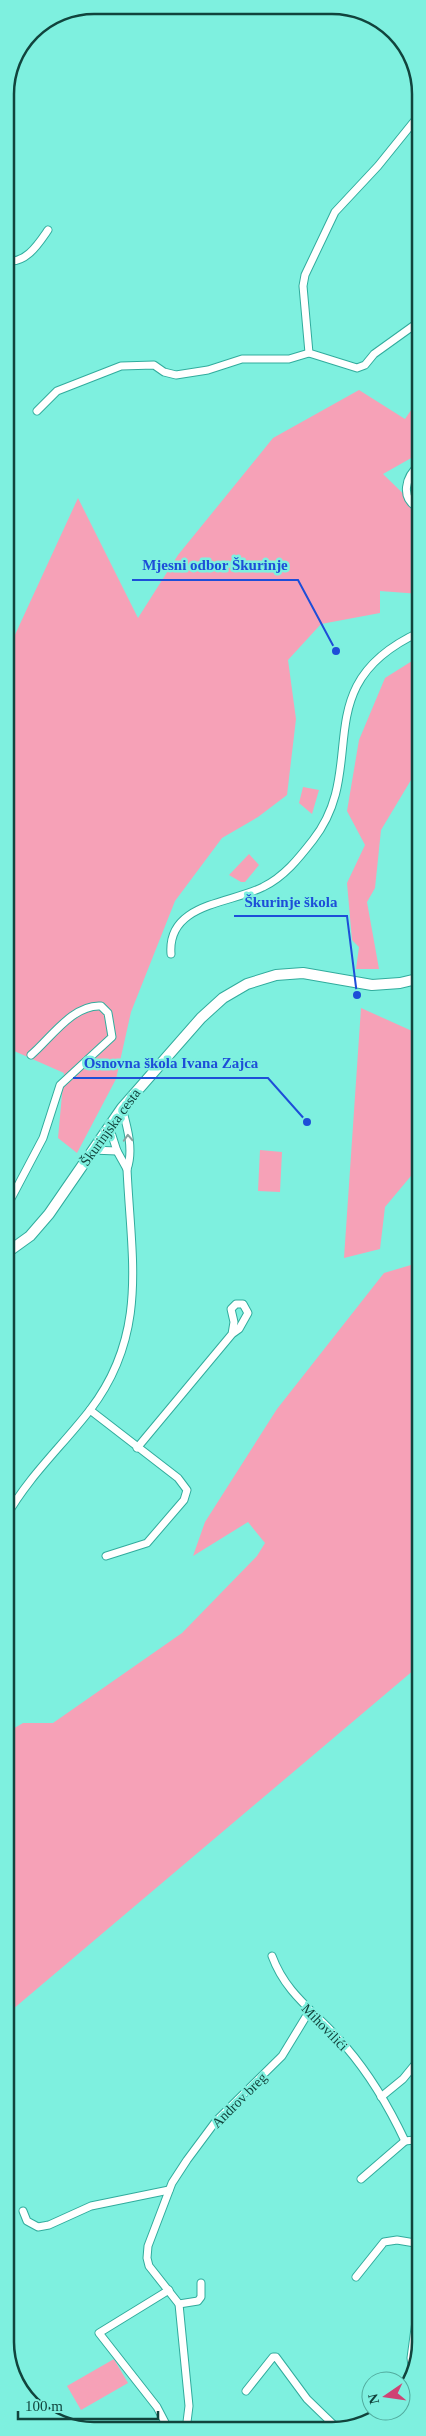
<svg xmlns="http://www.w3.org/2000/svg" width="426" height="2436" viewBox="0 0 426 2436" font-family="Georgia,serif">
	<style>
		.green { fill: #f6a1b7 }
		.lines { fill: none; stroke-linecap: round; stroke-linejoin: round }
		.street-casing { stroke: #31ac9d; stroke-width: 9 }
		.secondary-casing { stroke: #31ac9d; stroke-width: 12 }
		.street { stroke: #fff; stroke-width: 7 }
		.secondary { stroke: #fff; stroke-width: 10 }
		.oneway { stroke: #88a29e }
		.labels { text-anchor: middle; stroke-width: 5; stroke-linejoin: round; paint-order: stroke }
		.street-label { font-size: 14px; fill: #11443d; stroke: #7ef0df }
		.rim { fill: none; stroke: #11443d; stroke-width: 2.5 }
		.leader { fill: none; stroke: #1d4ed8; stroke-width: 2 }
		.callout-dot { fill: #1d4ed8; stroke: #7ef0df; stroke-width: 2 }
		.callout-label { font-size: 15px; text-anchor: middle; font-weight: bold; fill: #1d4ed8; stroke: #7ef0df; stroke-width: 5; stroke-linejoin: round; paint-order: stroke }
	</style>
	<rect width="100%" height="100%" fill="#7ef0df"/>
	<!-- green -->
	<g class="green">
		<path d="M359,390L405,419L420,397V453L383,474L420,510V594L380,591V613L321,624L288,660L296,719L287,795L258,817L222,838L175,901L131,1012L116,1079L77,1153L58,1138L64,1073L5,1047V650H8L78,498L138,618L178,555L273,438Z"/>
		<path d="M420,656V765L381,830L375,888L367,902L379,969H356L359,947L352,940L347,883L365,845L347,811L359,740L385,678Z"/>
		<path d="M303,787L319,790L312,814L299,803Z"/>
		<path d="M249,854L259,865L245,882H241L229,875Z"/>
		<path d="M361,1008L421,1035V1164L385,1207L380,1249L344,1258Z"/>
		<path d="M260,1150L282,1152L280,1192L258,1191Z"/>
		<path d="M421,1262V1664L6,2015V1733L23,1723H53L182,1633L257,1556L265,1543L248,1522L193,1556L205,1522L277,1409L384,1273Z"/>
		<path d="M114,2359L128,2383L81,2410L67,2386Z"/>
	</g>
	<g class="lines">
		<defs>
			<g id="street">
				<path d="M420,114L378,166L335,212L305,275L303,286L309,353L357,368L365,365L374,354L420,321"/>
				<path d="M5,260C25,266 39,243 48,230"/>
				<path d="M37,411L57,391L121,366L154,365L164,372L176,375L208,370L242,359H289L309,353"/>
				<path d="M420,465C405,476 399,499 420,509"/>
				<path d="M171,954C167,903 230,904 263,887C284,877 299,858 313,840C371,766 304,685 420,632"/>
				<path d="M109,1126L117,1151L127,1169"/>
				<path d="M92,1150L117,1151"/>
				<path d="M5,1210L43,1138L60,1085L112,1037L108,1013L101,1006C73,1004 50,1039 31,1055"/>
				<path d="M90,1410L178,1478L187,1490L184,1500L147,1543L106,1556"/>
				<path d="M137,1448L232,1334L239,1329L248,1313L243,1304H236L231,1309L234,1322L232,1334"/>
				<path d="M6,1517C28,1477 63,1445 90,1410C149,1333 131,1258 127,1169C134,1150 127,1126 122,1108"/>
				<path d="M6,1592L10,1598"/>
				<path d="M272,1956C287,1997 319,2014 346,2047C370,2075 389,2107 405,2141L414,2140L421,2145"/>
				<path d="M381,2097L403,2079L421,2057"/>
				<path d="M361,2179L405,2141"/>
				<path d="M23,2211L27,2221L38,2227L49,2225L91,2206L169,2190"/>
				<path d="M356,2277L384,2242L397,2240L421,2244"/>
				<path d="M179,2304L198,2301L201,2297V2283"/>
				<path d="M412,2366L411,2358L421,2284"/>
				<path d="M246,2391L273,2357H276L307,2399L339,2430"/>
				<path d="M169,2430L157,2407L99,2333L169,2290"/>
				<path d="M186,2430L189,2406L179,2304L149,2266L147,2258L148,2246L172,2183L187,2160L216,2121L282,2056L310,2010"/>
			</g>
			<path id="secondary" d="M5,1254L30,1236L49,1214L122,1108L201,1018L223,998L247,984L276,975L303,973L372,985L400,983L421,978"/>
		</defs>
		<!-- street casing -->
		<use href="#street" class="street-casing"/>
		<!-- secondary casing -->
		<use href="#secondary" class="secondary-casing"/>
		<!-- street -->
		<use href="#street" class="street"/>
		<!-- secondary -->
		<use href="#secondary" class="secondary"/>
	</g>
	<!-- one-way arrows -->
	<defs><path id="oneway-chevron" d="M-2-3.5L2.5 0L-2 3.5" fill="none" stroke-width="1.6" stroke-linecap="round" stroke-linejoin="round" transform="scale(1.25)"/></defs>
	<use class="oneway" href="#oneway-chevron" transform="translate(128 1138) rotate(-93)"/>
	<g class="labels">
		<!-- street labels -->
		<g class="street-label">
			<text transform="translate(110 1127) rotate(-54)" y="5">Škurinjska cesta</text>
			<text transform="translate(325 2027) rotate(46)" y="5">Mihovilići</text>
			<text transform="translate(239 2100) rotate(-45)" y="5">Androv breg</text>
		</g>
	</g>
	<!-- crop -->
	<path d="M0 0H426V2436H0ZM94 14H332A80 80 0 0 1 412 94V2342A80 80 0 0 1 332 2422H94A80 80 0 0 1 14 2342V94A80 80 0 0 1 94 14Z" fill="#7ef0df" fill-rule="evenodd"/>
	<path class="rim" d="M94 14H332A80 80 0 0 1 412 94V2342A80 80 0 0 1 332 2422H94A80 80 0 0 1 14 2342V94A80 80 0 0 1 94 14Z"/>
	<!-- callouts -->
	<path class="leader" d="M336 651L298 580H132M357 995L347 916H234M307 1122L268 1078H73"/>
	<g class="callout-dot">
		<circle cx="336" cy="651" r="5"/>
		<circle cx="357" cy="995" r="5"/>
		<circle cx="307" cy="1122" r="5"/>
	</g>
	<g class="callout-label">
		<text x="215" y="570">Mjesni odbor Škurinje</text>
		<text x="291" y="907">Škurinje škola</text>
		<text x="171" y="1068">Osnovna škola Ivana Zajca</text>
	</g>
	<!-- north arrow -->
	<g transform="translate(386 2396) rotate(257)"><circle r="24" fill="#7ef0df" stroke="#52ab9e"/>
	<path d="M0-4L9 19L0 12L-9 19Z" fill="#cf4374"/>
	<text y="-8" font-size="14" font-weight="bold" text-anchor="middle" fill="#11443d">N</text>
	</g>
	<!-- scale -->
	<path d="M18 2411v8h140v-8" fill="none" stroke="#11443d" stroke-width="2.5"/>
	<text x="25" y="2411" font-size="15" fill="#11443d" stroke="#7ef0df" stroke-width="4" paint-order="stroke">100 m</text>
</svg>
